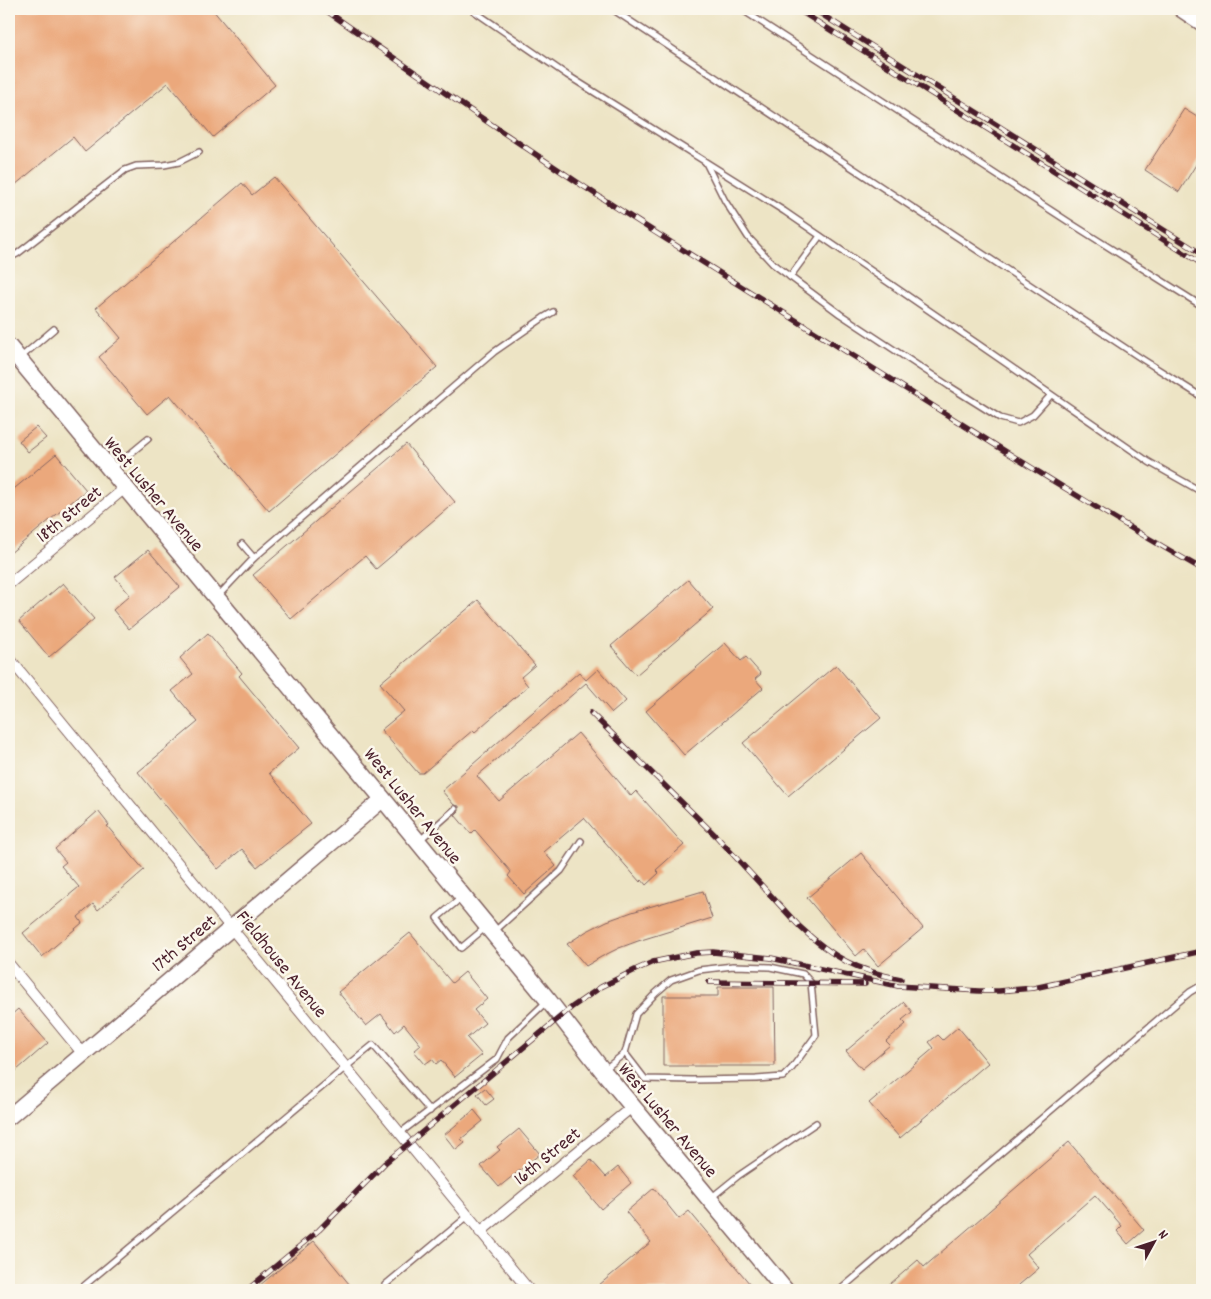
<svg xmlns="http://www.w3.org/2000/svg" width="1211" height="1299" viewBox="0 0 1211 1299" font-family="Dekko,sans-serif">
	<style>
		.building { fill: #eba87b }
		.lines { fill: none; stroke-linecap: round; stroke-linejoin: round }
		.lane-casing { stroke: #836461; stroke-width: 8 }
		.street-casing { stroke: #836461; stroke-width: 12 }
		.secondary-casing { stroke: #836461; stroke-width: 18 }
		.primary-casing { stroke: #836461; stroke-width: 19 }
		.lane { stroke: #fff; stroke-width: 5 }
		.street { stroke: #fff; stroke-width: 10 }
		.secondary { stroke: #fff; stroke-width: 15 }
		.primary { stroke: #fff; stroke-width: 16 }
		.rail-casing { stroke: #4a1f2b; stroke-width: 5.5 }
		.rail { stroke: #fbf7ec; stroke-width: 4; stroke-dasharray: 11; stroke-linecap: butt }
		.labels { text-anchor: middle; stroke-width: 5; stroke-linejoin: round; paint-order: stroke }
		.street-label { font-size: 19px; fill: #4a1f2b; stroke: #fbf7ec }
	</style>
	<rect width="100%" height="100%" fill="#fbf7ec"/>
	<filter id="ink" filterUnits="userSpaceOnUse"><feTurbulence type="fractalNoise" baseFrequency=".02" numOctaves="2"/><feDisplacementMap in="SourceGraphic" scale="10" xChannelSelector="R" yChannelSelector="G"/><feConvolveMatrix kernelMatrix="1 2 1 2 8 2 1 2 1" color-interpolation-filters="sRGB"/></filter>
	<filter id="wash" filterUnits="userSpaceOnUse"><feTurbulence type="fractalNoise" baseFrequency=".0096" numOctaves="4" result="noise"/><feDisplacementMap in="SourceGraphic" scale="20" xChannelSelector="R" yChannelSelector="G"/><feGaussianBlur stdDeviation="1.12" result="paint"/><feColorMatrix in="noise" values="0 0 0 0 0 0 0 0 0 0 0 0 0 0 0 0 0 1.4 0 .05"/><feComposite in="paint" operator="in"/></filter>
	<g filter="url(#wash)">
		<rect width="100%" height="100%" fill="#ede4c5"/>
		<g id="blocks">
			<!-- building -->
			<g class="building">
				<path d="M9,9H212L275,85L213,137L168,83L85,152L73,137L9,190Z"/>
				<path d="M1184,109L1202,120V155L1179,192L1145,170Z"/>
				<path d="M274,177L437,367L269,511L170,395L147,414L99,357L121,338L96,308L242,183L252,195Z"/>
				<path d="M36,427L46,438L28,452L19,441Z"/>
				<path d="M406,444L455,502L376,569L365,556L291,619L253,575Z"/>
				<path d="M56,454L86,490L9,554V493Z"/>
				<path d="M148,550L180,587L129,629L113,610L130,595L115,577Z"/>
				<path d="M688,580L713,609L636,675L611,646Z"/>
				<path d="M63,583L94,619L49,657L19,621Z"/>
				<path d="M478,600L535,665L521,677L528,686L475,732L473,730L423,773H418L381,730L404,711L380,683Z"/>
				<path d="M208,633L242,673L239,676L299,748L269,773L311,824L257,867L242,849L218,869L138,772L198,722L172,691L193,674L180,658Z"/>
				<path d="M725,643L741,661L746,657L761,674L755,679L763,688L684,755L646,711Z"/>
				<path d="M836,665L881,718L788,796L743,743Z"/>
				<path d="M598,669L626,701L612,713L586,683L477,776L499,801L578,733L631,796L636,791L684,845L656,870L659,873L646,885L642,880L640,882L584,818L544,852L556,866L524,894L508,876L511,872L475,830L471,834L455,815L459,811V806L454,805L442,791L579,672L586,680Z"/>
				<path d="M98,811L109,825L107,826L144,870L98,910L93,904L78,917L82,923L42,957L23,933L79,887L61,866L66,862L55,849Z"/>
				<path d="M861,853L923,928L878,966L864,949L856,956L807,898Z"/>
				<path d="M703,891L712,918L638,941L619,948L601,957L586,966L567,944L587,931L607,921L632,912Z"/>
				<path d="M410,933L452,983L465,972L487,999L474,1010L485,1023L467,1038L482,1055L455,1077L441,1060L436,1064L432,1059L425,1064L414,1051L421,1045L404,1024L395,1032L381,1014L366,1026L338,992Z"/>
				<path d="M718,987H774L775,1066H663V996H718Z"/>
				<path d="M904,1002L912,1012L902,1020L906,1024L886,1041L890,1045L862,1069L846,1051Z"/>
				<path d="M18,1009L48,1043L9,1077V1017Z"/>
				<path d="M958,1027L988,1063L900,1138L869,1103L934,1048L929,1042L938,1035L943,1040Z"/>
				<path d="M485,1088L494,1099L486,1105L477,1094Z"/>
				<path d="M474,1110L483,1121L461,1139L465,1143L456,1150L444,1135Z"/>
				<path d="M519,1129L540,1154L499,1187L481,1166L500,1150L497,1147Z"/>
				<path d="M1069,1142L1144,1230L1128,1244L1117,1231L1122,1226L1095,1195L1027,1254L1039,1268L1013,1290H883L918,1260L924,1267Z"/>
				<path d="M591,1160L606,1177L618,1167L631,1183L601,1209L573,1176Z"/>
				<path d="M654,1188L679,1219L689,1211L755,1290H593L651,1242L626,1212Z"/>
				<path d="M314,1241L354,1290H254Z"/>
			</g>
		</g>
	</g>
	<g filter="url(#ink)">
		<use href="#blocks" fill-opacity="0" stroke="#836461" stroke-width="1"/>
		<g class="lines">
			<defs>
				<g id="lane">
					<path d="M471,9L567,75L784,211L978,344L1149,462L1202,492"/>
					<path d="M612,9L1142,359L1202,397"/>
					<path d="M741,9L1072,224L1202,306"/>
					<path d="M706,163L725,201L748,237L773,264L840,314L949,386L1000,418L1018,423L1033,415L1051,395"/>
					<path d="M9,258L17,254L125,170L136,166L164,165L179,162L199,152"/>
					<path d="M790,277L820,236"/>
					<path d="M20,358L54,329"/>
					<path d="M113,468L148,439"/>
					<path d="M242,544L254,558"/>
					<path d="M219,595L254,558L494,352L543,318L553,312"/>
					<path d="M420,840L455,809"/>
					<path d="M461,898L437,918L461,948L485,928"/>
					<path d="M495,931L561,871L581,841"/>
					<path d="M605,1069L625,1053L645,1079L692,1080L756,1079L783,1077L792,1068L816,1035L811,983L803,974L770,967L733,966L699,970L671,980L656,993L636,1014L625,1053"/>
					<path d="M400,1133L497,1059L508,1038L546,1002"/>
					<path d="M712,1197L738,1176L816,1123"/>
					<path d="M385,1285L468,1216"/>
					<path d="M79,1290L346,1067L373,1045L430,1111"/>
					<path d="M840,1290L1190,992L1202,985"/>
				</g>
				<g id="street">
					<path d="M9,584L125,488"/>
					<path d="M9,658L529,1290"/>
					<path d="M9,964L83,1054"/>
					<path d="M480,1232L633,1106"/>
				</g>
				<g id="secondary">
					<path d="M1181,9L1202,23"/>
					<path d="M9,1117L383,799"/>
				</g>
				<path id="primary" d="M9,347L383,799L548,1000L603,1071L785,1290"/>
			</defs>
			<!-- lane casing -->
			<use href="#lane" class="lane-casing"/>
			<!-- street casing -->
			<use href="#street" class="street-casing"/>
			<!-- secondary casing -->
			<use href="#secondary" class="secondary-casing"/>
			<!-- primary casing -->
			<use href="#primary" class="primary-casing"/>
			<!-- lane -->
			<use href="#lane" class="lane"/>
			<!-- street -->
			<use href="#street" class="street"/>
			<!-- secondary -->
			<use href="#secondary" class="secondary"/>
			<!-- primary -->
			<use href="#primary" class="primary"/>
			<defs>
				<g id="rail">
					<path d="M324,9C409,69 496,128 583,186C678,248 775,307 871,367C981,436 1090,506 1202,569"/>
					<path d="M797,9L1202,264"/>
					<path d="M813,9L1202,254"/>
					<path d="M591,713L716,836L800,927C832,957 857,971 901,979"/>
					<path d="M709,982L865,984"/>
					<path d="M247,1290L319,1230L385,1163L572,1007L601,987L635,970L653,962L696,953L713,952L771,958L898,986L979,991H999L1034,988L1202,951"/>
				</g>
			</defs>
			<!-- rail casing -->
			<use href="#rail" class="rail-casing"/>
			<!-- rail -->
			<use href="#rail" class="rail"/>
		</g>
	</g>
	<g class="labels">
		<!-- street labels -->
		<g class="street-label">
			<text transform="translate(155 493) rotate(50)" y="7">West Lusher Avenue</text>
			<text transform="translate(68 513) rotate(-39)" y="7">18th Street</text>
			<text transform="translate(414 805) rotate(51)" y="7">West Lusher Avenue</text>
			<text transform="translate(183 942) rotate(-40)" y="7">17th Street</text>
			<text transform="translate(283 963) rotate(51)" y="7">Fieldhouse Avenue</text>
			<text transform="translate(669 1119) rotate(50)" y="7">West Lusher Avenue</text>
			<text transform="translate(546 1155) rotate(-39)" y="7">16th Street</text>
		</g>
	</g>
	<!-- margin -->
	<rect width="1211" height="1299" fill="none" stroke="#fbf7ec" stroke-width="30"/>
	<!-- north arrow -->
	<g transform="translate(1154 1242) rotate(50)" stroke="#fbf7ec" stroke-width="4" paint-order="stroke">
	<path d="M0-4L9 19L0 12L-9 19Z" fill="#4a1f2b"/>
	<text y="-8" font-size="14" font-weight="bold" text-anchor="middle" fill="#4a1f2b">N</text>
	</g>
</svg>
